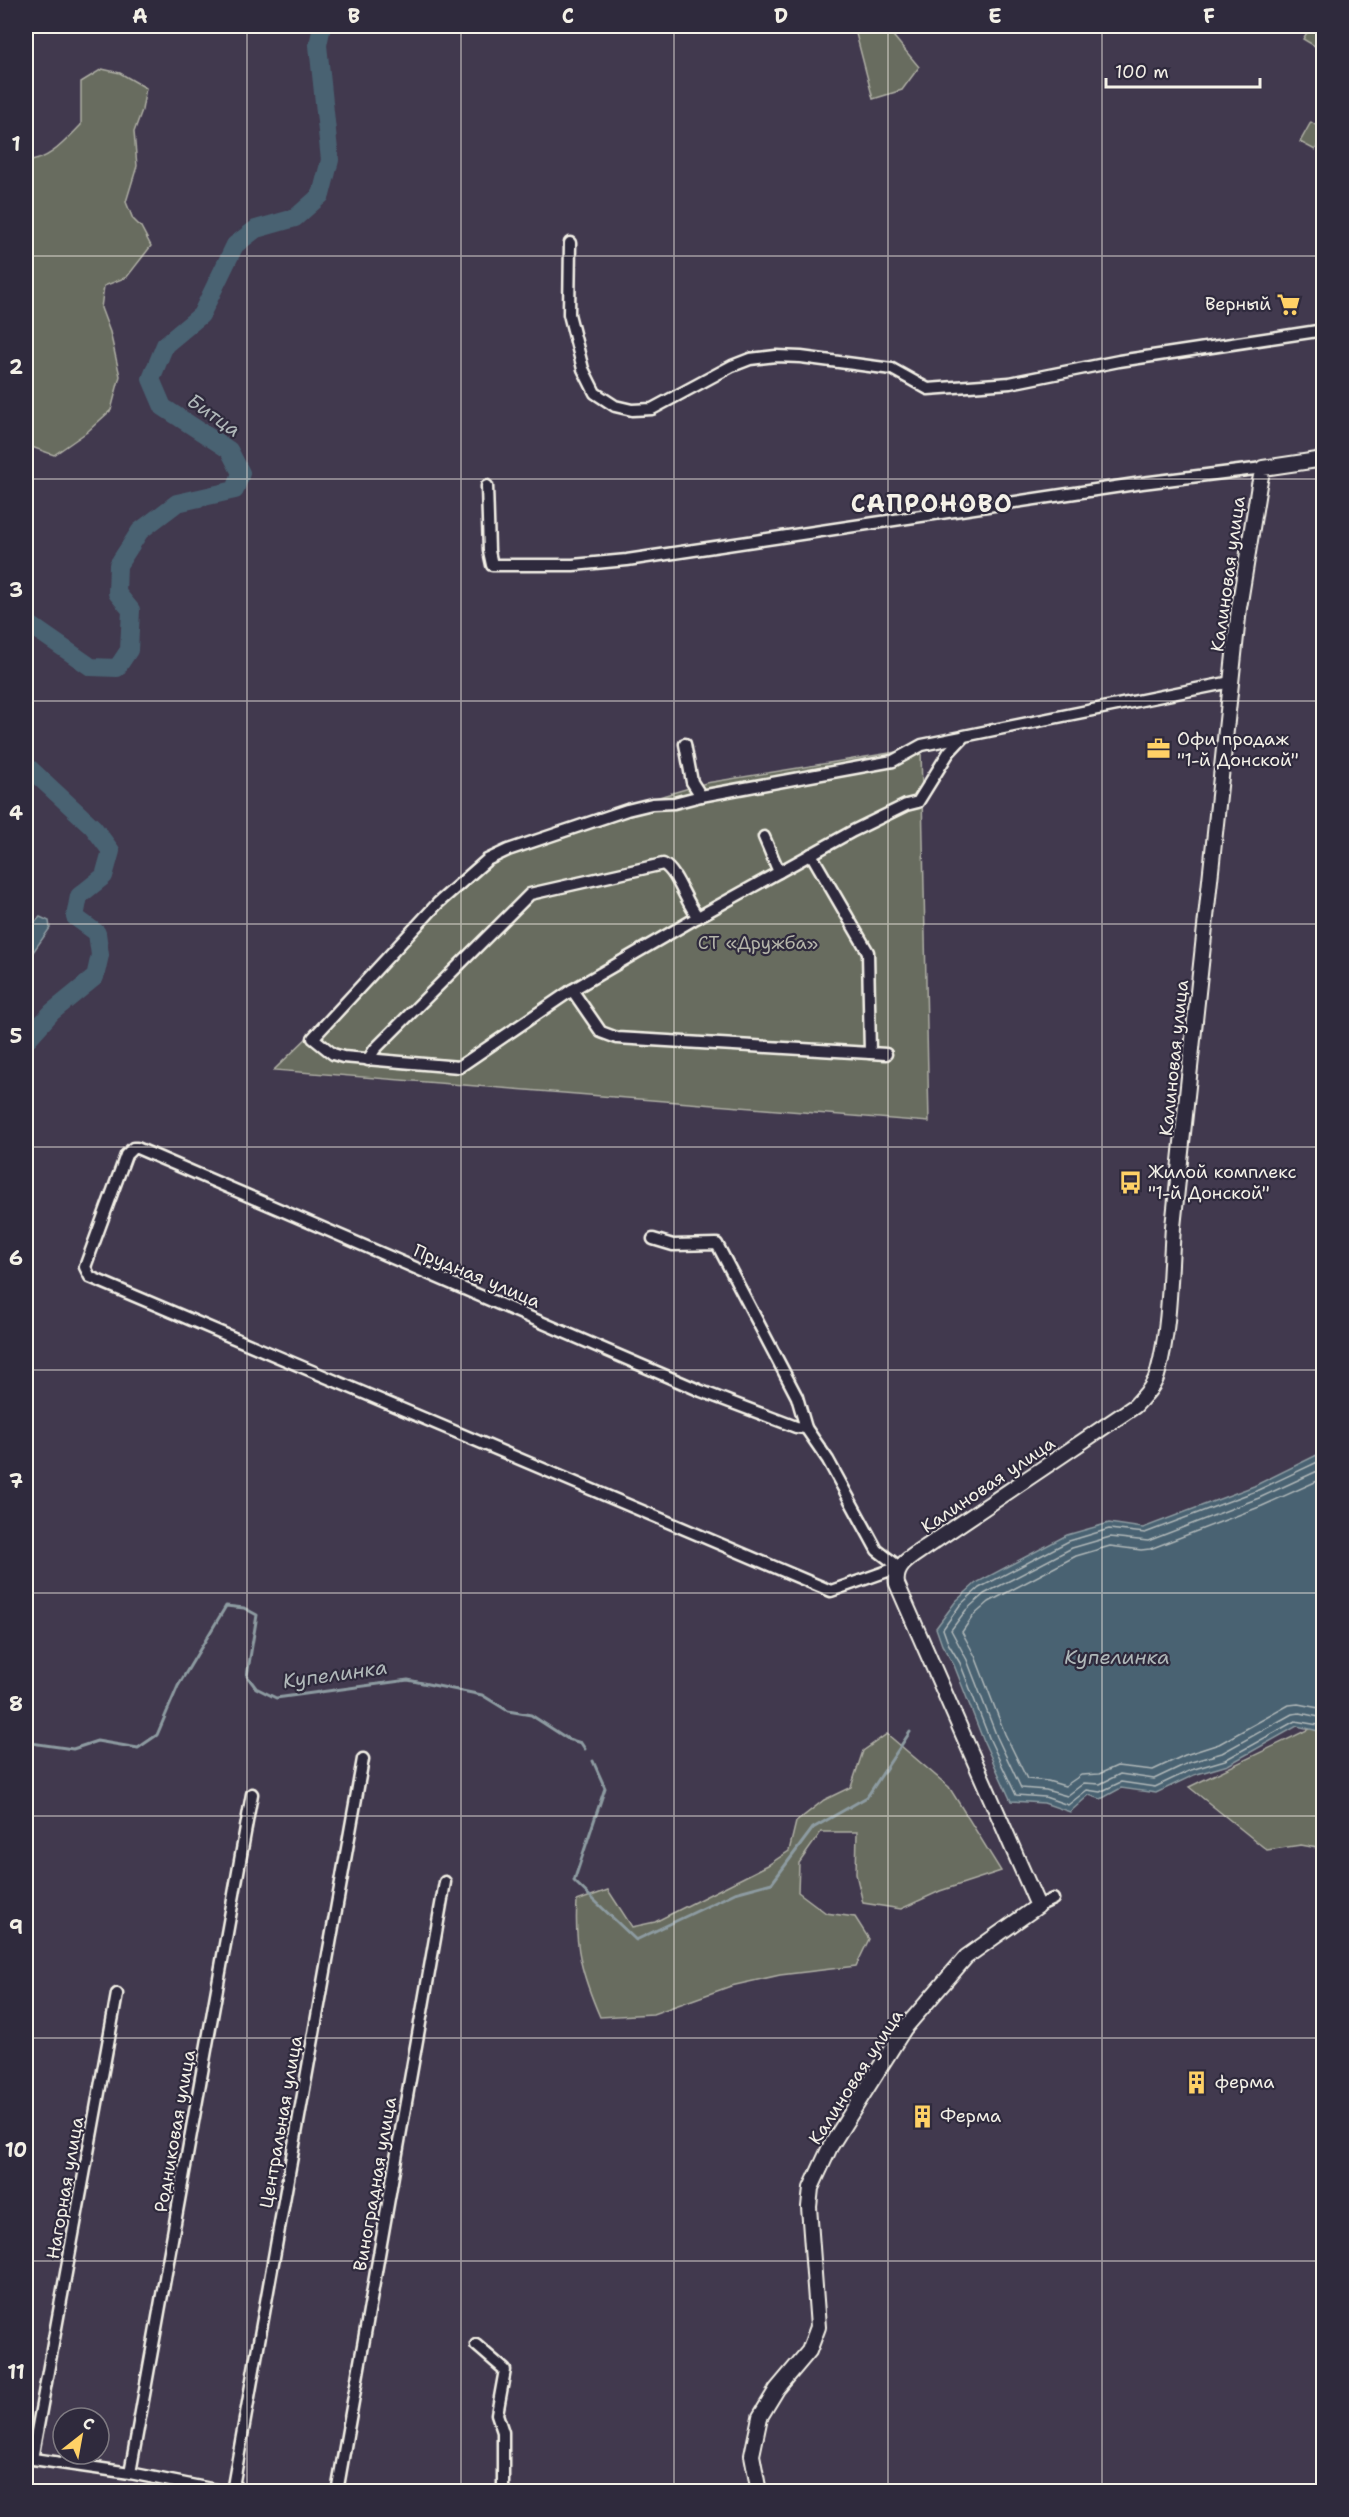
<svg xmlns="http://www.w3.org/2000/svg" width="1349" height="2517" viewBox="0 0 1349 2517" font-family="'Shantell Sans',sans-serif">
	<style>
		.green { fill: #676c5f; stroke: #aeaea4; stroke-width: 1.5 }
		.water { fill: #496272; stroke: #8d9ba1; stroke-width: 1.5 }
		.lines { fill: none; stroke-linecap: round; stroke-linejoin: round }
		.shore { stroke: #b0b8b9; stroke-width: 1.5 }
		.stream { stroke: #8d9ba1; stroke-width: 3 }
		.river { stroke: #496272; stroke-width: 18 }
		.minor-casing { stroke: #f4f1e8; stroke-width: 15 }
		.tertiary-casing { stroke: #f4f1e8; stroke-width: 18 }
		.minor { stroke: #2f2a3d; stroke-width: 10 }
		.tertiary { stroke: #2f2a3d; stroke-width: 14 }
		.grid { fill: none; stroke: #f4f1e8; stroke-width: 1.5; stroke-opacity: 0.55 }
		.labels { text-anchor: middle; stroke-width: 4.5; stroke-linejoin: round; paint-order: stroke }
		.poi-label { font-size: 18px; fill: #f4f1e8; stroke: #2f2a3d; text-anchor: start }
		.street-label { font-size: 18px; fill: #f4f1e8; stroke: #2f2a3d }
		.park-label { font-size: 18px; fill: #b5b5aa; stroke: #2f2a3d }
		.water-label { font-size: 20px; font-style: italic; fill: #b0b8b9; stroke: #2f2a3d }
		.district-label { font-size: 24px; font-weight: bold; letter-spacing: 1.5px; fill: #f4f1e8; stroke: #2f2a3d }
		.neatline { fill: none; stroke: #f4f1e8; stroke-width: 2 }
		.grid-label { font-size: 20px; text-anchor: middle; font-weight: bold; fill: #f4f1e8 }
	</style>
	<rect width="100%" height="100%" fill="#41394e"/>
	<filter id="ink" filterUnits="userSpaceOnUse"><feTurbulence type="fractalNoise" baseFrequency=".0167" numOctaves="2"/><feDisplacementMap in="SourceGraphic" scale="12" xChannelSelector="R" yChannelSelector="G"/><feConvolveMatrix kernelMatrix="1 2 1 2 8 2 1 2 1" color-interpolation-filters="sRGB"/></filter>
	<g filter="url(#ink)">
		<!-- green -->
		<g class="green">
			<path d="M854,26H885L919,67L902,90L873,99Z"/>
			<path d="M1311,26H1323V51L1303,39Z"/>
			<path d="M102,69L120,73L146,88L142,110L134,132L137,166L126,202L133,219L141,227L151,246L127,277L104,286L101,308L110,332L120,376L111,410L87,432L54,455L26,445V161C48,162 66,140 81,125V82Z"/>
			<path d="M1311,122L1323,130V136L1315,150L1300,142Z"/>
			<path d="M921,748L929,1122L274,1070L487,863L615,810L706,783Z"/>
			<path d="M1311,1728L1323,1733V1849L1301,1845L1267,1850L1189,1787Z"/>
			<path d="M887,1734L949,1787L1001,1871L940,1891L901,1909L863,1903L856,1874L857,1832H821L799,1863L798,1892L826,1913L855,1917L869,1939L856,1966L780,1975L731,1986L653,2014L600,2017C582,1975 574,1947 577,1901L608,1890L632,1927L655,1922L768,1865L789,1851L796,1822L824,1800L851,1787L863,1751Z"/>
		</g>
		<!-- water -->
		<g class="water">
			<path d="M40,917L49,921L50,928L26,962V932Z"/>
			<path d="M1323,1452V1732L1297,1726L1228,1765L1194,1775L1156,1793L1121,1788L1101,1799L1089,1795L1070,1812L1044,1803L1011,1801L984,1742L954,1665L942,1645L936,1628L956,1601L976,1583L1067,1535L1109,1523L1143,1528L1254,1486Z"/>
		</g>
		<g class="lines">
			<!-- shore -->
			<g class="shore">
				<path d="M1324,1459L1256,1491L1145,1533L1109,1529L1069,1541L979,1588L960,1605L943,1629L948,1643L960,1663L990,1740L1016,1795L1045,1797L1068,1805L1087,1790L1100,1792L1121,1782L1155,1787L1191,1770L1225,1760L1295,1721L1324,1726"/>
				<path d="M1324,1468L1259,1498L1148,1541L1110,1537L1072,1548L984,1594L966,1610L951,1630L967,1660L997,1737L1021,1788L1046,1790L1067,1796L1084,1783L1100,1784L1120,1774L1154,1779L1188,1763L1222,1753L1292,1714L1300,1713L1324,1718"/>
				<path d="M1324,1478L1262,1506L1150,1549L1141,1550L1110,1546L1076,1556L989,1602L973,1616L962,1632L975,1656L1005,1734L1027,1779L1048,1781L1065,1786L1081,1775L1099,1774L1117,1766L1153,1770L1185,1755L1219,1744L1289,1705L1298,1704L1324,1709"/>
			</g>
			<!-- stream -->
			<g class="stream">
				<path d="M26,1737L31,1743L73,1749L97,1741L138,1748L157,1735L178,1686L226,1606L244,1608L257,1615L247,1676L256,1688L276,1698L408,1680L482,1695L508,1711L531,1715L568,1739L581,1743L585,1749"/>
				<path d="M593,1761L605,1788L574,1881L636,1940L735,1893L772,1883L813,1828L867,1797L910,1732"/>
			</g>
			<!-- river -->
			<g class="river">
				<path d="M26,622L91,667L117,668L129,650L131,610L117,593L118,565L140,531L177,503L235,490L241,473L229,450L163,407L151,379L165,345L201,315L235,245L256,229L295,218L321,195L330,160L318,45L322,26"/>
				<path d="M26,765L93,827L111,851L104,876L79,896L75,917L97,933L100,955L95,977L52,1012L26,1041"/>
			</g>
			<defs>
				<g id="minor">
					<path d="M570,243L569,314L583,369L595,393L615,406L632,410L652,409L732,366L750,359L776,356L801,357L892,369L928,389L1010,383L1119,361L1324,330"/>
					<path d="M487,486L489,551L492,565H573L627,560L1142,483L1263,468"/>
					<path d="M685,744L692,782L701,796L674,803L652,804L627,810L508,850L487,860L438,903L313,1038L333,1054L343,1057L459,1067L572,990L698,917L853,831L906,805L918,802L949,752L964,736L1231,682"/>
					<path d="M701,796L893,761L922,745L962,737"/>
					<path d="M764,837L779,872"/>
					<path d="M811,854L868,952L870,1053L886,1054"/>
					<path d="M572,990L601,1032L617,1038L870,1053"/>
					<path d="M368,1060L375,1049L530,894L663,864C678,872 685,902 698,917"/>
					<path d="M653,1239L673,1245L717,1244L797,1397L806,1428L828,1460L877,1550L899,1567"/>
					<path d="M806,1428L796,1427L701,1391L137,1148H133L126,1155L85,1267L90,1277L831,1591L899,1567"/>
					<path d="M1038,1906L1053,1899"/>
					<path d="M476,2345L505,2370L497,2414L503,2432V2492"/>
					<path d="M26,2458L130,2473L226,2492"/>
					<path d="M32,2459L117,1994"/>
					<path d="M130,2473L252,1794"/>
					<path d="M232,2492L363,1759"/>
					<path d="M337,2492L445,1882"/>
				</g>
				<path id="tertiary" d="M759,2492L752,2455L760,2417L777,2389L809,2351L818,2327L809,2207L811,2188L830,2147L904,2029L966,1957L1038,1906L897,1584C894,1565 912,1557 926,1547L1135,1406C1144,1396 1155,1386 1158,1372C1170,1329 1170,1272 1173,1227L1239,608L1259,485L1263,468L1324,459"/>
			</defs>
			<!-- minor casing -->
			<use href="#minor" class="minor-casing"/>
			<!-- tertiary casing -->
			<use href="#tertiary" class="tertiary-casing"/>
			<!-- minor -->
			<use href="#minor" class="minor"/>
			<!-- tertiary -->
			<use href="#tertiary" class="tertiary"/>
		</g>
	</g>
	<!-- grid -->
	<path class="grid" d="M247,26V2492M461,26V2492M674,26V2492M888,26V2492M1102,26V2492M26,256H1324M26,479H1324M26,701H1324M26,924H1324M26,1147H1324M26,1370H1324M26,1593H1324M26,1816H1324M26,2038H1324M26,2261H1324"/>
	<!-- icons -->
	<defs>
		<symbol id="supermarket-bare" viewBox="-9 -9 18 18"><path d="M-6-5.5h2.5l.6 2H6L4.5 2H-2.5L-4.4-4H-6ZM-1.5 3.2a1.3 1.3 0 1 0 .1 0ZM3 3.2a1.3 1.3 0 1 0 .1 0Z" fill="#ffd166" stroke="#2f2a3d" stroke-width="2.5" paint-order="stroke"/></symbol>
		<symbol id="office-bare" viewBox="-9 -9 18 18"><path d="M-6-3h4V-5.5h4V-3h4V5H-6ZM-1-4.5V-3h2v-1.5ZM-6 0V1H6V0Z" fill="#ffd166" stroke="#2f2a3d" stroke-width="2.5" paint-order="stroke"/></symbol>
		<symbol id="bus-bare" viewBox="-9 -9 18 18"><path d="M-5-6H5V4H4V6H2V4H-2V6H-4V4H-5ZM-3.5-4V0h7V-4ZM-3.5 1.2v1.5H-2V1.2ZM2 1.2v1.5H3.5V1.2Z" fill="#ffd166" stroke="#2f2a3d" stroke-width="2.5" paint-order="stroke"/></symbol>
		<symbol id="building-bare" viewBox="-9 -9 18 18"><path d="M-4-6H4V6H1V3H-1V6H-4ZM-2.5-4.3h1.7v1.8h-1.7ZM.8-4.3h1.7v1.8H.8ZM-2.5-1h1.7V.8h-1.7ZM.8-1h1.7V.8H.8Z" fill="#ffd166" stroke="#2f2a3d" stroke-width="2.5" paint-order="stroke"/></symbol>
	</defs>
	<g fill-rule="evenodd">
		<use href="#supermarket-bare" x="1272" y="288" width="33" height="33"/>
		<use href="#office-bare" x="1142" y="732" width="33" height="33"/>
		<use href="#bus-bare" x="1114" y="1166" width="33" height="33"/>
		<use href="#building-bare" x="1180" y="2066" width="33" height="33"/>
		<use href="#building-bare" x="906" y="2100" width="33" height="33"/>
	</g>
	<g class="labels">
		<!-- poi labels -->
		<g class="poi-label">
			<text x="1271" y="310" text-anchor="end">Верный</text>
			<text x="1177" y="745">Офи продаж<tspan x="1177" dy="21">"1-й Донской"</tspan></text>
			<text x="1148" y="1178">Жилой комплекс<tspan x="1148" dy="21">"1-й Донской"</tspan></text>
			<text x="1215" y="2088">ферма</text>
			<text x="940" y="2122">Ферма</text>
		</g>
		<!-- street labels -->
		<g class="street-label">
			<text transform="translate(1228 574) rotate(-82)" y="6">Калиновая улица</text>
			<text transform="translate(1174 1058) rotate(-84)" y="6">Калиновая улица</text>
			<text transform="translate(477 1276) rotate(23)" y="6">Прудная улица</text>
			<text transform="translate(988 1485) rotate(-34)" y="6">Калиновая улица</text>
			<text transform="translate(856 2077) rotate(-57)" y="6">Калиновая улица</text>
			<text transform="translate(281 2122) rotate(-80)" y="6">Центральная улица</text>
			<text transform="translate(175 2131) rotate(-80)" y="6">Родниковая улица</text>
			<text transform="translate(375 2184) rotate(-80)" y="6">Виноградная улица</text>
			<text transform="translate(65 2188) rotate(-80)" y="6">Нагорная улица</text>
		</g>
		<!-- park labels -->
		<g class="park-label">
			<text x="758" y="949">СТ «Дружба»</text>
		</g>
		<!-- water labels -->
		<g class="water-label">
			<text transform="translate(214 415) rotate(35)" y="7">Битца</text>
			<text x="1117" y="1664">Купелинка</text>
			<text transform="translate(335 1674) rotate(-8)" y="7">Купелинка</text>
		</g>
		<!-- district labels -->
		<g class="district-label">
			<text x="932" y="512">САПРОНОВО</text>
		</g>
	</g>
	<!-- margin -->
	<rect width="1349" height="2517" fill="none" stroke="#2f2a3d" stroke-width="66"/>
	<!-- north arrow -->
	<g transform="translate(81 2436) rotate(31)"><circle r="28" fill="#2f2a3d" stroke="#7e7a81" stroke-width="1.5"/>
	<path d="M0-4.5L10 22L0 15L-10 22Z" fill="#ffd166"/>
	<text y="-9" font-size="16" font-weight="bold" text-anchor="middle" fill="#f4f1e8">С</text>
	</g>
	<!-- scale -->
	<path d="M1106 78v9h154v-9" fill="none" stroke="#f4f1e8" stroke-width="3"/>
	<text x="1115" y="78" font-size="18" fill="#f4f1e8" stroke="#2f2a3d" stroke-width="4.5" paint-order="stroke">100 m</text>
	<rect x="33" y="33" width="1283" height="2451" class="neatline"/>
	<g class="grid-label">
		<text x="140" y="23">A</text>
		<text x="354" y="23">B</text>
		<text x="568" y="23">C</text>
		<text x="781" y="23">D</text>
		<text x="995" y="23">E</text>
		<text x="1209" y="23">F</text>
		<text x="16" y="151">1</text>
		<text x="16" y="374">2</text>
		<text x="16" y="597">3</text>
		<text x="16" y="820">4</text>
		<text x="16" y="1043">5</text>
		<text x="16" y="1265">6</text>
		<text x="16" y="1488">7</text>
		<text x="16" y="1711">8</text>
		<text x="16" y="1934">9</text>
		<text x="16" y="2157">10</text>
		<text x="16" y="2379">11</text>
	</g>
</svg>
